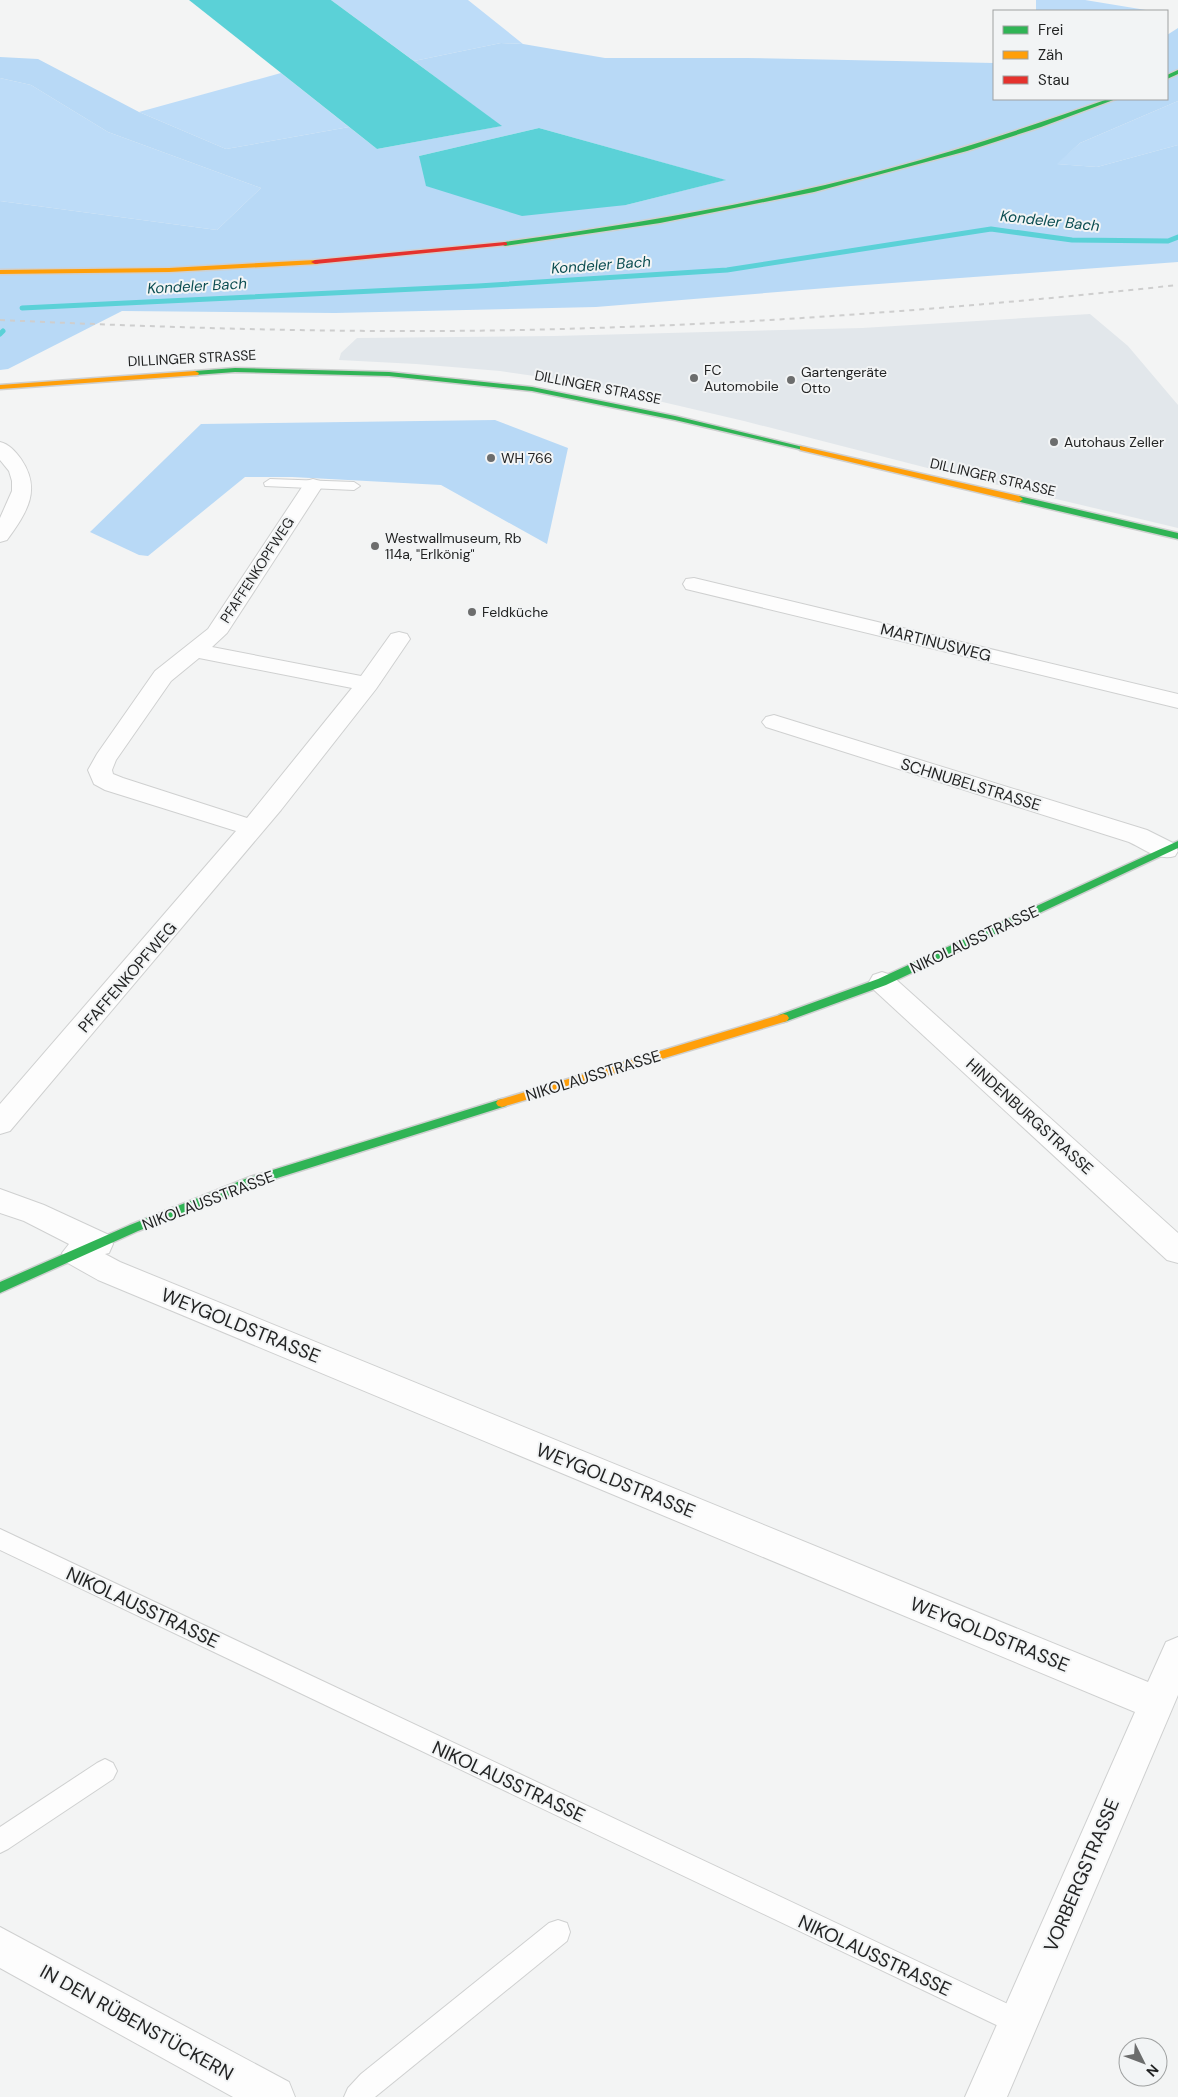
<svg xmlns="http://www.w3.org/2000/svg" width="1178" height="2097" viewBox="0 0 1178 2097" font-family="'DM Sans',sans-serif">
	<style>
		.built { fill: #e2e7eb }
		.green { fill: #bddcf8 }
		.forest { fill: #b8d9f6; fill-rule: evenodd }
		.water { fill: #5bd1d7 }
		.lines { fill: none; stroke-linecap: round; stroke-linejoin: round }
		.stream { stroke: #5bd1d7; stroke-width: 5 }
		.lane-casing { stroke: #cfd0d0; stroke-width: 2 }
		.street-casing { stroke: #cfd0d0; stroke-width: 2 }
		.fast-casing { stroke: #cfd0d0; stroke-width: 3 }
		.slow-casing { stroke: #cfd0d0; stroke-width: 3 }
		.jam-casing { stroke: #cfd0d0; stroke-width: 3 }
		.lane { fill: #fdfdfd; fill-rule: evenodd }
		.street { fill: #fdfdfd; fill-rule: evenodd }
		.fast { fill: #30b455; fill-rule: evenodd }
		.slow { fill: #ff9f0a; fill-rule: evenodd }
		.jam { fill: #e5322d; fill-rule: evenodd }
		.rail { stroke: #cecece; stroke-width: 2; stroke-dasharray: 5 5; stroke-linecap: butt }
		.poi-dot { fill: #6c6d6d; stroke: #f2f4f5; stroke-width: 2 }
		.labels { text-anchor: middle; stroke-width: 4; stroke-linejoin: round; paint-order: stroke }
		.far-street-label { font-size: 14px; fill: #232424; stroke: #f2f4f5 }
		.far-poi-label { font-size: 14px; fill: #232424; stroke: #f2f4f5; text-anchor: start }
		.far-water-label { font-size: 15px; font-style: italic; fill: #0b4d51; stroke: #f2f4f5 }
		.street-label { font-size: 16px; fill: #232424; stroke: #f2f4f5 }
		.near-street-label { font-size: 19px; fill: #232424; stroke: #f2f4f5 }
	</style>
	<rect width="100%" height="100%" fill="#f3f4f4"/>
	<!-- built -->
	<path class="built" d="M1090,314L1128,346L1178,405V528L943,472L744,421L577,382L500,371L416,364L339,360L341,353L357,338L554,336L862,328Z"/>
	<!-- green -->
	<g class="green">
		<path d="M331,0H468L523,44L501,43L414,61Z"/>
		<path d="M1036,0H1085L1152,11H1036Z"/>
		<path d="M281,73L349,127L226,149L139,112Z"/>
		<path d="M0,78L31,85L108,132L261,188L217,230L0,201Z"/>
		<path d="M1178,101V145L1097,167L1056,164L1080,143Z"/>
	</g>
	<!-- forest -->
	<g class="forest">
		<path d="M1178,28V101L1080,143L1057,164L1097,167L1178,145V262L851,286L596,307L335,313L122,311L8,369L0,370V201L217,230L261,188L108,132L31,85L0,78V57L38,59L139,112L226,149L349,127L377,149L501,126L414,61L501,43L523,44L605,58H747L994,63V99H1167V35ZM539,128L725,180L626,205L419,156Z"/>
		<path d="M495,420L568,448L547,544L441,485L292,477H245L148,556L139,555L90,532L201,424Z"/>
	</g>
	<!-- water -->
	<g class="water">
		<path d="M189,0H331L502,126L377,149Z"/>
		<path d="M539,128L726,180L626,205L522,216L426,186L419,156Z"/>
	</g>
	<g class="lines">
		<!-- stream -->
		<g class="stream">
			<path d="M22,308L478,286L727,270L991,229L1072,240L1168,241L1178,237"/>
			<path d="M0,334L3,331"/>
		</g>
		<defs>
			<g id="lane">
				<path d="M270,479L354,482L360,486L354,490L265,486L264,483Z"/>
				<path d="M0,1529L1027,2013L1031,2022L1027,2031L1018,2035L1009,2031L0,1550Z"/>
				<path d="M105,1759L113,1763L117,1771L113,1779L8,1849L0,1853V1827L97,1763Z"/>
				<path d="M558,1920L567,1923L570,1932L567,1941L375,2097H344L348,2088L361,2074L549,1923Z"/>
			</g>
			<g id="street">
				<path d="M0,442C9,444 15,451 21,459C42,490 27,512 7,540L0,542V518L12,491V481L9,471L0,460Z"/>
				<path d="M313,479L320,481L323,485L227,633L212,647L361,676L391,634L399,632L407,634L410,639L376,689L281,810L10,1131L0,1134V1104L236,831L105,790L94,784L88,770L97,754L155,671L208,629L306,481ZM199,658L352,688L247,818L123,778L113,774L112,770L116,760L171,681Z"/>
				<path d="M694,578L1178,694V708L686,589L683,584L686,579Z"/>
				<path d="M774,715L1147,830L1175,844L1178,851L1175,856C1158,861 1144,849 1129,842L766,727L762,722L766,717Z"/>
				<path d="M882,972L891,975L1178,1233V1263L1167,1260L873,989L869,982L873,975Z"/>
				<path d="M0,1189L44,1205L109,1235L113,1244L109,1253L105,1254L120,1262L1148,1682L1166,1642L1178,1637V1695L1007,2097H965L1135,1712L98,1280L66,1262L62,1253L69,1244L24,1221L0,1213Z"/>
				<path d="M0,1927L289,2082L295,2097H233L0,1968Z"/>
			</g>
			<g id="fast">
				<path d="M1178,70V74L1167,79V75Z"/>
				<path d="M1108,99H1116L1041,127L967,151L814,192L660,223L505,246L501,244L505,242C634,224 762,203 888,169C962,149 1035,125 1108,99Z"/>
				<path d="M235,368L389,372L532,387L675,416L807,448L803,450L675,420L532,391L389,376L235,372L195,375L191,373L195,371Z"/>
				<path d="M1019,496L1178,533V539L1016,501V497Z"/>
				<path d="M1178,841V848L886,985L787,1021L783,1022L777,1018L779,1015L878,979Z"/>
				<path d="M502,1099L506,1100L508,1103L506,1106L258,1184L138,1231L0,1293V1282L130,1225L250,1177Z"/>
			</g>
			<g id="slow">
				<path d="M315,260L319,262L318,264L169,272L0,274V270L169,268Z"/>
				<path d="M195,371L199,373L198,375L0,389V385Z"/>
				<path d="M800,446L1019,496L1023,499L1019,502L800,450Z"/>
				<path d="M783,1014L787,1015L789,1018L787,1021L502,1107L498,1106L496,1103L498,1100L502,1099Z"/>
			</g>
			<path id="jam" d="M505,242L507,243V245L315,264L311,262L315,260Z"/>
		</defs>
		<!-- lane casing -->
		<use href="#lane" class="lane-casing"/>
		<!-- street casing -->
		<use href="#street" class="street-casing"/>
		<!-- fast casing -->
		<use href="#fast" class="fast-casing"/>
		<!-- slow casing -->
		<use href="#slow" class="slow-casing"/>
		<!-- jam casing -->
		<use href="#jam" class="jam-casing"/>
		<!-- lane -->
		<use href="#lane" class="lane"/>
		<!-- street -->
		<use href="#street" class="street"/>
		<!-- fast -->
		<use href="#fast" class="fast"/>
		<!-- slow -->
		<use href="#slow" class="slow"/>
		<!-- jam -->
		<use href="#jam" class="jam"/>
		<!-- rail -->
		<path class="rail" d="M0,320C197,329 395,335 593,328C789,322 983,306 1178,285"/>
	</g>
	<!-- markers -->
	<g class="poi-dot">
		<circle cx="694" cy="378" r="5"/>
		<circle cx="791" cy="380" r="5"/>
		<circle cx="1054" cy="442" r="5"/>
		<circle cx="491" cy="458" r="5"/>
		<circle cx="375" cy="546" r="5"/>
		<circle cx="472" cy="612" r="5"/>
	</g>
	<g class="labels">
		<!-- far-street labels -->
		<g class="far-street-label">
			<text transform="translate(192 358) rotate(-3)" y="5">DILLINGER STRASSE</text>
			<text transform="translate(598 387) rotate(11)" y="5">DILLINGER STRASSE</text>
			<text transform="translate(993 477) rotate(13)" y="5">DILLINGER STRASSE</text>
			<text transform="translate(257 570) rotate(-57)" y="5">PFAFFENKOPFWEG</text>
		</g>
		<!-- far-poi labels -->
		<g class="far-poi-label">
			<text x="704" y="375">FC<tspan x="704" dy="16">Automobile</tspan></text>
			<text x="801" y="377">Gartengeräte<tspan x="801" dy="16">Otto</tspan></text>
			<text x="1064" y="447">Autohaus Zeller</text>
			<text x="501" y="463">WH 766</text>
			<text x="385" y="543">Westwallmuseum, Rb<tspan x="385" dy="16">114a, "Erlkönig"</tspan></text>
			<text x="482" y="617">Feldküche</text>
		</g>
		<!-- far-water labels -->
		<g class="far-water-label">
			<text transform="translate(1050 221) rotate(6)" y="5">Kondeler Bach</text>
			<text transform="translate(601 265) rotate(-4)" y="5">Kondeler Bach</text>
			<text transform="translate(197 286) rotate(-3)" y="5">Kondeler Bach</text>
		</g>
		<!-- street labels -->
		<g class="street-label">
			<text transform="translate(936 642) rotate(14)" y="6">MARTINUSWEG</text>
			<text transform="translate(971 784) rotate(17)" y="6">SCHNUBELSTRASSE</text>
			<text transform="translate(974 939) rotate(-25)" y="6">NIKOLAUSSTRASSE</text>
			<text transform="translate(127 977) rotate(-49)" y="6">PFAFFENKOPFWEG</text>
			<text transform="translate(593 1075) rotate(-17)" y="6">NIKOLAUSSTRASSE</text>
			<text transform="translate(1030 1116) rotate(42)" y="6">HINDENBURGSTRASSE</text>
			<text transform="translate(208 1200) rotate(-21)" y="6">NIKOLAUSSTRASSE</text>
		</g>
		<!-- near-street labels -->
		<g class="near-street-label">
			<text transform="translate(241 1325) rotate(22)" y="7">WEYGOLDSTRASSE</text>
			<text transform="translate(616 1480) rotate(22)" y="7">WEYGOLDSTRASSE</text>
			<text transform="translate(143 1607) rotate(25)" y="7">NIKOLAUSSTRASSE</text>
			<text transform="translate(990 1634) rotate(22)" y="7">WEYGOLDSTRASSE</text>
			<text transform="translate(509 1781) rotate(25)" y="7">NIKOLAUSSTRASSE</text>
			<text transform="translate(1081 1875) rotate(-67)" y="7">VORBERGSTRASSE</text>
			<text transform="translate(875 1955) rotate(25)" y="7">NIKOLAUSSTRASSE</text>
			<text transform="translate(137 2022) rotate(29)" y="7">IN DEN RÜBENSTÜCKERN</text>
		</g>
	</g>
	<!-- legend -->
	<rect x="993" y="10" width="175" height="90" fill="#f2f4f5" stroke="#9fa1a1"/>
	<rect x="1003" y="26" width="25" height="8" fill="#30b455" stroke="#9fa1a1"/>
	<text x="1038" y="35" font-size="15" fill="#232424">Frei</text>
	<rect x="1003" y="51" width="25" height="8" fill="#ff9f0a" stroke="#9fa1a1"/>
	<text x="1038" y="60" font-size="15" fill="#232424">Zäh</text>
	<rect x="1003" y="76" width="25" height="8" fill="#e5322d" stroke="#9fa1a1"/>
	<text x="1038" y="85" font-size="15" fill="#232424">Stau</text>
	<!-- north arrow -->
	<g transform="translate(1143 2062) rotate(132)"><circle r="24" fill="#f2f4f5" stroke="#9fa1a1"/>
	<path d="M0-4L9 19L0 12L-9 19Z" fill="#6c6d6d"/>
	<text y="-8" font-size="14" font-weight="bold" text-anchor="middle" fill="#232424">N</text>
	</g>
</svg>
